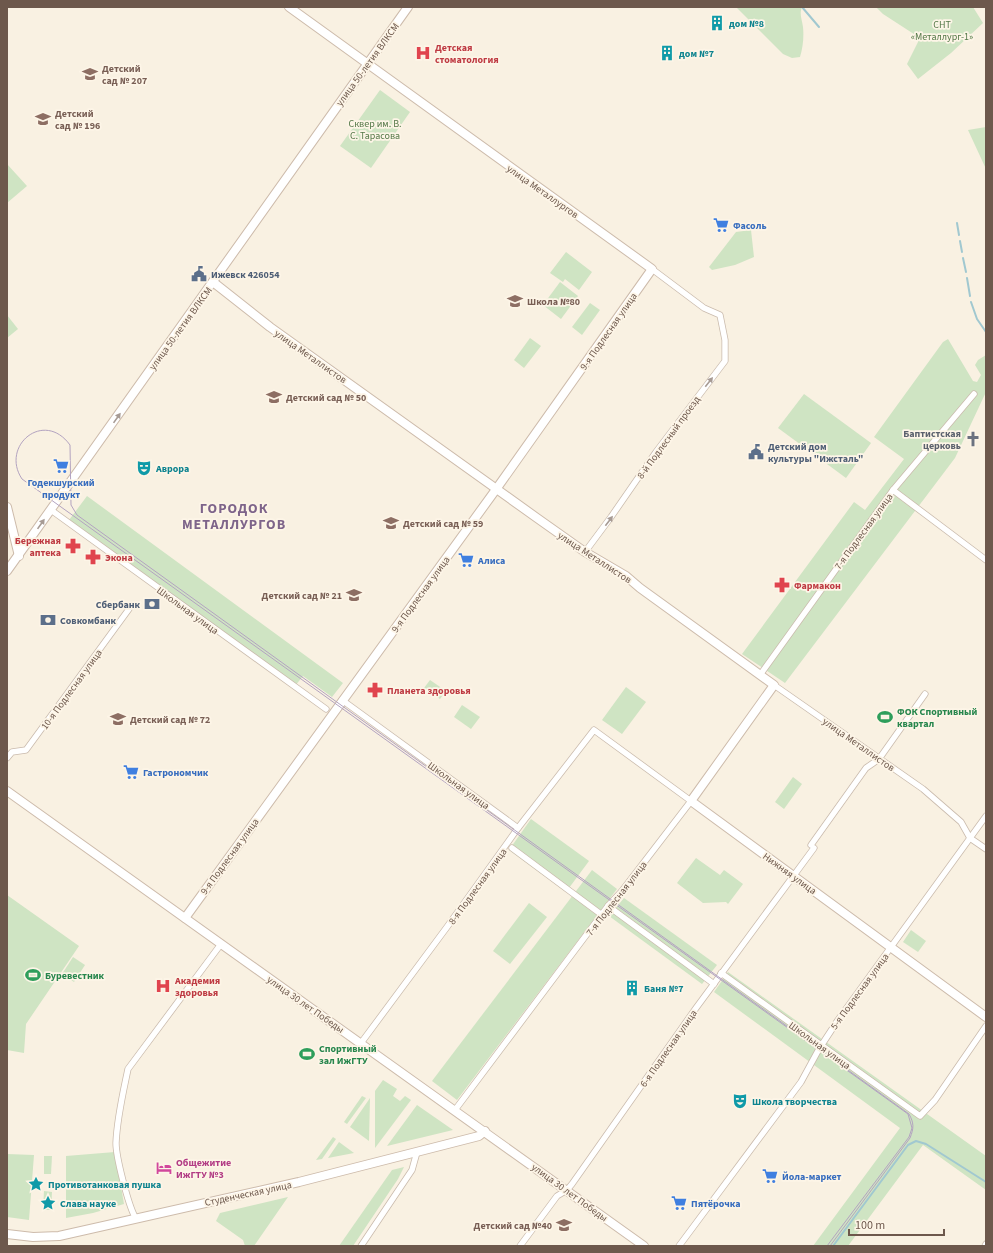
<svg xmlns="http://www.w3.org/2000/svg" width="993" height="1253" viewBox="0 0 993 1253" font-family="'Source Sans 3',sans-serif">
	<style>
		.green { fill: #cfe4c3 }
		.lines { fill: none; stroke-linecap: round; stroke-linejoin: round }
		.stream { stroke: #a1c8d0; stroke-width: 2 }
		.street-casing { stroke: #cabbad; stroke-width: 7 }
		.secondary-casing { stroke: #cdbbab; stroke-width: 10 }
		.street { stroke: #fff; stroke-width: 5.5 }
		.secondary { stroke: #fff; stroke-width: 8 }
		.tram { stroke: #b3a3c0; stroke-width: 1 }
		.oneway { fill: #a79b94 }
		.labels { text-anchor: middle; stroke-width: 3.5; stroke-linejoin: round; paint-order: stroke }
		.culture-label { font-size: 10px; font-weight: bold; fill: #0d838f; stroke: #fdf5e7; text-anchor: start }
		.park-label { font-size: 10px; fill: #547848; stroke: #fdf5e7 }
		.health-label { font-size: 10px; font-weight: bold; fill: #be3a42; stroke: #fdf5e7; text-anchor: start }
		.street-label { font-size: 10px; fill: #6d584c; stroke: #fdf5e7 }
		.education-label { font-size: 10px; font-weight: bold; fill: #785e54; stroke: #fdf5e7; text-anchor: start }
		.shop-label { font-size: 10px; font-weight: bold; fill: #366cbe; stroke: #fdf5e7; text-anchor: start }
		.service-label { font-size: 10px; font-weight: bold; fill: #4e5e75; stroke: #fdf5e7; text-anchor: start }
		.worship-label { font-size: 10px; font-weight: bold; fill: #5b616d; stroke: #fdf5e7; text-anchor: end }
		.leisure-label { font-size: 10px; font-weight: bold; fill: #27864d; stroke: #fdf5e7; text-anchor: start }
		.hotel-label { font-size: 10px; font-weight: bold; fill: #b23c85; stroke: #fdf5e7; text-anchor: start }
		.district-label { font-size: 14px; font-weight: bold; letter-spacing: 1px; fill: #7e648a; stroke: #fdf5e7 }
	</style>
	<rect width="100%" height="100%" fill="#f9f1e2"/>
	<!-- green -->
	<g class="green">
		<path d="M736,7H802C799,14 802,19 803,27C804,37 803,47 800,57L792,58L783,54Z"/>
		<path d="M876,7H973L983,23L951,53L918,79L907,64L920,38L883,14Z"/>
		<path d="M380,90L410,112L371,168L340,146Z"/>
		<path d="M986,127V169L968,130Z"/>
		<path d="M7,164L27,186L7,203Z"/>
		<path d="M751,230L754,257L735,265L712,270L709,267L736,232Z"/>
		<path d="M566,252L592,272L579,290L565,279L563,282L550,273Z"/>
		<path d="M560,282L578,296L561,319L543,305Z"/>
		<path d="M590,303L600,310L582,335L572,327Z"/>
		<path d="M7,315L18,329L7,338Z"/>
		<path d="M530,338L541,346L524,368L514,360Z"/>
		<path d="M948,339L973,381L977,382L981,375L975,365L978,360L986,355V392L955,458L785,683L742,654L854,502L865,510L904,459L874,437L943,342Z"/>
		<path d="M804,394L871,443L846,478L778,428Z"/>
		<path d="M87,496L343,683L332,697L303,676L295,686L69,520Z"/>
		<path d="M430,680L446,691L440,699L424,688Z"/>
		<path d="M626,687L646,702L622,734L602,720Z"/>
		<path d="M462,705L480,717L471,729L454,717Z"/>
		<path d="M793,777L802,784L784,809L775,802Z"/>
		<path d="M531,819L589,861L566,892L509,850Z"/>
		<path d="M696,858L720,875L724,870L743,884L728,904L726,902L703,903L677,883Z"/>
		<path d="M592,870L617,889L457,1100L432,1081Z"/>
		<path d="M7,895L79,946L26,1024L24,1053L7,1050Z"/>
		<path d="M624,898L717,965L702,984L609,916Z"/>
		<path d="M529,903L547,917L510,964L493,951Z"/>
		<path d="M911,930L926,941L918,952L903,942Z"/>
		<path d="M73,957L85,965L74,982L62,974Z"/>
		<path d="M728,972L986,1156V1190L923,1145L848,1246H813L900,1128L714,992Z"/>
		<path d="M383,1080L397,1089L393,1096L400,1101L405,1096L411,1100L375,1148V1091Z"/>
		<path d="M362,1096L366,1098L347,1124L344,1122Z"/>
		<path d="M370,1098L369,1141L350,1127Z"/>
		<path d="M417,1105L453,1130L387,1146Z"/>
		<path d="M333,1137L336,1139L322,1159L316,1160Z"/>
		<path d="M339,1142L354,1153L328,1158Z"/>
		<path d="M115,1152L124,1204L93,1213L66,1218V1156Z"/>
		<path d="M7,1154L34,1155L29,1220L7,1217Z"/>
		<path d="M44,1156H52L51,1174H44Z"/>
		<path d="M404,1167L398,1179L353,1246H339L392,1170Z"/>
		<path d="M44,1191L52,1192L51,1210H43Z"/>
		<path d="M288,1197L254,1246H245L243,1240L216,1221L220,1213Z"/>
	</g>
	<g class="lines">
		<!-- stream -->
		<g class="stream">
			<path d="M802,7L819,27"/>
			<path d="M957,223L959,235"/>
			<path d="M960,241L962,252"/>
			<path d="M963,258L966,272"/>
			<path d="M967,278L970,296"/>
			<path d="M971,302L977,319L986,332"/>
			<path d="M833,1246L908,1145L916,1141L926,1144L986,1182"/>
		</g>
		<defs>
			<g id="street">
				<path d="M893,490L986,560"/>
				<path d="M51,510L326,709"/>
				<path d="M585,552L611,517L656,452L725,361V340L720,315L704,308L652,269"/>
				<path d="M760,675L893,490L974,394"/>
				<path d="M774,685L923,789L961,822L970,838L986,849"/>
				<path d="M342,700L518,828"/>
				<path d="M7,758L12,752L26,750L129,609"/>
				<path d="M811,845L866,768L879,759L925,694"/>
				<path d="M512,848L602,915"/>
				<path d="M608,906L714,984"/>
				<path d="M721,973L920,1116L935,1100L986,1026"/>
				<path d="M361,1043L447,927L518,828L594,730L691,801L622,891L608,906L455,1110"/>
				<path d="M135,1217C128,1204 116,1157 116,1143C117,1118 123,1093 128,1069L221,944"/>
				<path d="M361,1246L412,1170L417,1152"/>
				<path d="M520,1246L557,1196L567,1190L572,1184L696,1008L814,848"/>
				<path d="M679,1246L801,1082L819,1049L838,1020L986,816"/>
				<path d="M985,1246L986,1244"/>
			</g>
			<g id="secondary">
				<path d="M213,282L270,327L537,518L585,552L626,576L640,588L774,685L691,801L986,1017"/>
				<path d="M7,507L19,556"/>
				<path d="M7,571L408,7"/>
				<path d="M7,791L644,1246"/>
				<path d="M185,918L497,488L652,269L289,7"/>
				<path d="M7,1234L33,1237L59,1236L299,1182L479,1136L485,1131"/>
			</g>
		</defs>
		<!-- street casing -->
		<use href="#street" class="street-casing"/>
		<!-- secondary casing -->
		<use href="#secondary" class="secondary-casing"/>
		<!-- street -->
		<use href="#street" class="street"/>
		<!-- secondary -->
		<use href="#secondary" class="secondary"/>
		<!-- tram -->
		<path class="tram" d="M827,1246L909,1137L912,1128L908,1114L22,479C0,446 44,409 70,445L71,505L77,515L909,1114C914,1123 914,1128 910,1138L830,1246"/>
	</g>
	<!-- one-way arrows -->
	<defs><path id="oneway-solid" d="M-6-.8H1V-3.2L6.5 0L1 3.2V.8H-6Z"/></defs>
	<g class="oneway">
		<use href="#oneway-solid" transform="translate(709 382) rotate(-52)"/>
		<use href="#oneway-solid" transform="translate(117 418) rotate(-55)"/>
		<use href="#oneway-solid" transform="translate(609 521) rotate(-53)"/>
		<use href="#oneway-solid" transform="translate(41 524) rotate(-55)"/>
	</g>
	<!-- icons -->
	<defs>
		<symbol id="building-bare" viewBox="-9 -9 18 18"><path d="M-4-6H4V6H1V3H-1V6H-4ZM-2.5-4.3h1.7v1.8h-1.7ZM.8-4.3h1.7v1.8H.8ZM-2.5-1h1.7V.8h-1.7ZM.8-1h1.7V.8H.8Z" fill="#0f9aa8" stroke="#fdf5e7" stroke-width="2.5" paint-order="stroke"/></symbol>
		<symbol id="hospital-bare" viewBox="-9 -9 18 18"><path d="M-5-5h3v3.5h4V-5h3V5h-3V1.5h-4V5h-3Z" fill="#e0444e" stroke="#fdf5e7" stroke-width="2.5" paint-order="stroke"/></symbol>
		<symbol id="school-bare" viewBox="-9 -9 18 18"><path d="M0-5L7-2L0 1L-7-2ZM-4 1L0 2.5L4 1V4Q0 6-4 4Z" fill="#8d6e63" stroke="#fdf5e7" stroke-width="2.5" paint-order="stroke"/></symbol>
		<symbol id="supermarket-bare" viewBox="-9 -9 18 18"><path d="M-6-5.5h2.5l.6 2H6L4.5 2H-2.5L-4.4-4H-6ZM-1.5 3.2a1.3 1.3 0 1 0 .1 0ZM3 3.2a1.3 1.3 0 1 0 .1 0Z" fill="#3f7fe0" stroke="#fdf5e7" stroke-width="2.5" paint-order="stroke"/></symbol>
		<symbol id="civic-bare" viewBox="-9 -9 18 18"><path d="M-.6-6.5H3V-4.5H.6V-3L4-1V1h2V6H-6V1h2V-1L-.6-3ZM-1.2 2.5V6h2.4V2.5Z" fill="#5c6f8a" stroke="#fdf5e7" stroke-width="2.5" paint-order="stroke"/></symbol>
		<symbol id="church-bare" viewBox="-9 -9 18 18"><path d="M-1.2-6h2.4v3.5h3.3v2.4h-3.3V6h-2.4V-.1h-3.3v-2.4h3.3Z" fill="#6b7280" stroke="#fdf5e7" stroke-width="2.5" paint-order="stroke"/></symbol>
		<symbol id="theatre-bare" viewBox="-9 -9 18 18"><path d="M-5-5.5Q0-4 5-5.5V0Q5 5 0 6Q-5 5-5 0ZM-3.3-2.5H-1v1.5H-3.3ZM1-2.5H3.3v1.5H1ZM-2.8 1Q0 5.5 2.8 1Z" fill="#0f9aa8" stroke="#fdf5e7" stroke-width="2.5" paint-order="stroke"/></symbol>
		<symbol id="pharmacy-bare" viewBox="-9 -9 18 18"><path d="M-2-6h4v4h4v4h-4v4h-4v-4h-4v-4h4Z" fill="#e0444e" stroke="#fdf5e7" stroke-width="2.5" paint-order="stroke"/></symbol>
		<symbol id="bank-bare" viewBox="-9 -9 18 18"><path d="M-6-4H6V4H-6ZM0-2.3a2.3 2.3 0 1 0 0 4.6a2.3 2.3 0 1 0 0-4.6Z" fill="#5c6f8a" stroke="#fdf5e7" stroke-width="2.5" paint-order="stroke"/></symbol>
		<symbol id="stadium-bare" viewBox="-9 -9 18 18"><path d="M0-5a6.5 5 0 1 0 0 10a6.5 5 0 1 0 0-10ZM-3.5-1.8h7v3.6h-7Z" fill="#2e9e5b" stroke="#fdf5e7" stroke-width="2.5" paint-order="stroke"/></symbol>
		<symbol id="hotel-bare" viewBox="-9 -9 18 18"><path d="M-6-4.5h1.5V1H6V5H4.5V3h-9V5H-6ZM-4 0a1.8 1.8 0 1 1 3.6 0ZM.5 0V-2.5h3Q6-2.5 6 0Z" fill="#d1479c" stroke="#fdf5e7" stroke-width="2.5" paint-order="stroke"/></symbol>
		<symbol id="sight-bare" viewBox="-9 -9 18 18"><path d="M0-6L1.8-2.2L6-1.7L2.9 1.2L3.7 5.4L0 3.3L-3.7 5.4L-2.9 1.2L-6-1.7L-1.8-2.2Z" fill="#0f9aa8" stroke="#fdf5e7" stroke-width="2.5" paint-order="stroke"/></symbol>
	</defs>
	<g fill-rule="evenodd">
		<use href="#building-bare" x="706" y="12" width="22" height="22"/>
		<use href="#hospital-bare" x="412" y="42" width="22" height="22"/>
		<use href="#building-bare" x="656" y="42" width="22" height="22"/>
		<use href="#school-bare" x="79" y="63" width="22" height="22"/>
		<use href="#school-bare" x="32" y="108" width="22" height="22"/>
		<use href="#supermarket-bare" x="710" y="214" width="22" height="22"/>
		<use href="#civic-bare" x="188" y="263" width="22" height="22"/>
		<use href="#school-bare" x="504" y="290" width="22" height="22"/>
		<use href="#school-bare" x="263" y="386" width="22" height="22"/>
		<use href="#church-bare" x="962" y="428" width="22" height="22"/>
		<use href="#civic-bare" x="745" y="441" width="22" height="22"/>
		<use href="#supermarket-bare" x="50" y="455" width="22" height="22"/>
		<use href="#theatre-bare" x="133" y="457" width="22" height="22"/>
		<use href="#school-bare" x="380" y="512" width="22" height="22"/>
		<use href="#pharmacy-bare" x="62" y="535" width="22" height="22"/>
		<use href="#pharmacy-bare" x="82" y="546" width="22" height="22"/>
		<use href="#supermarket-bare" x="455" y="549" width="22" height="22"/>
		<use href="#pharmacy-bare" x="771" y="574" width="22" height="22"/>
		<use href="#school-bare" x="343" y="584" width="22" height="22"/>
		<use href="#bank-bare" x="141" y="593" width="22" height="22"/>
		<use href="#bank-bare" x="37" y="609" width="22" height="22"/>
		<use href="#pharmacy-bare" x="364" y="679" width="22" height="22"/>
		<use href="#stadium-bare" x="874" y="706" width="22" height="22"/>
		<use href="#school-bare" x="107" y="708" width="22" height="22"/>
		<use href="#supermarket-bare" x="120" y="761" width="22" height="22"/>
		<use href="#stadium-bare" x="22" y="964" width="22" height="22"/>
		<use href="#hospital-bare" x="152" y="975" width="22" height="22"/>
		<use href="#building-bare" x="621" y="977" width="22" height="22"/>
		<use href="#stadium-bare" x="296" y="1043" width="22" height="22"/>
		<use href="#theatre-bare" x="729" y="1090" width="22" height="22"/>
		<use href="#hotel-bare" x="153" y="1157" width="22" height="22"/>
		<use href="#supermarket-bare" x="759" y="1165" width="22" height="22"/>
		<use href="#sight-bare" x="25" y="1173" width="22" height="22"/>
		<use href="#sight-bare" x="37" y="1192" width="22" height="22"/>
		<use href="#supermarket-bare" x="668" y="1192" width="22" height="22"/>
		<use href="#school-bare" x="553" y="1214" width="22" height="22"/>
	</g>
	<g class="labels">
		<!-- culture labels -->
		<g class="culture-label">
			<text x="729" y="27">дом №8</text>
			<text x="679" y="57">дом №7</text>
			<text x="156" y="472">Аврора</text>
			<text x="644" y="992">Баня №7</text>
			<text x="752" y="1105">Школа творчества</text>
			<text x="48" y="1188">Противотанковая пушка</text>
			<text x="60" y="1207">Слава науке</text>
		</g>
		<!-- park labels -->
		<g class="park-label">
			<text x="942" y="28">СНТ<tspan x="942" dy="12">«Металлург-1»</tspan></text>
			<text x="375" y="127">Сквер им. В.<tspan x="375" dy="12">С. Тарасова</tspan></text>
		</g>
		<!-- health labels -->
		<g class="health-label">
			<text x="435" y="51">Детская<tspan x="435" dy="12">стоматология</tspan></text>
			<text x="61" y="544" text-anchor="end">Бережная<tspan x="61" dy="12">аптека</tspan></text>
			<text x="105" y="561">Экона</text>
			<text x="794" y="589">Фармакон</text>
			<text x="387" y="694">Планета здоровья</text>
			<text x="175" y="984">Академия<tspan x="175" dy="12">здоровья</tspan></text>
		</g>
		<!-- street labels -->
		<g class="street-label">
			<text transform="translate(367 64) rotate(-54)" y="4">улица 50-летия ВЛКСМ</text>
			<text transform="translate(543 191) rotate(35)" y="4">улица Металлургов</text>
			<text transform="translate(180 328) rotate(-54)" y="4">улица 50-летия ВЛКСМ</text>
			<text transform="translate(608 331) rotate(-55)" y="4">9-я Подлесная улица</text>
			<text transform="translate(311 356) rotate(35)" y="4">улица Металлистов</text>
			<text transform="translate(668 437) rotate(-54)" y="4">8-й Подлесный проезд</text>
			<text transform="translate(863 531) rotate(-54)" y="4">7-я Подлесная улица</text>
			<text transform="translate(595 557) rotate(33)" y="4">улица Металлистов</text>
			<text transform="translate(420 594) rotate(-54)" y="4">9-я Подлесная улица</text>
			<text transform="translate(188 610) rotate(36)" y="4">Школьная улица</text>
			<text transform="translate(71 689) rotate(-54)" y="4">10-я Подлесная улица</text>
			<text transform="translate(859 744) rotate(35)" y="4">улица Металлистов</text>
			<text transform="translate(459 785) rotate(36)" y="4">Школьная улица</text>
			<text transform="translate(229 856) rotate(-54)" y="4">9-я Подлесная улица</text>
			<text transform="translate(790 873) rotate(36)" y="4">Нижняя улица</text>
			<text transform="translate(477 886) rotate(-54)" y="4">8-я Подлесная улица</text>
			<text transform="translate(616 898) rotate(-52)" y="4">7-я Подлесная улица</text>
			<text transform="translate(859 991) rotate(-54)" y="4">5-я Подлесная улица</text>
			<text transform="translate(306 1004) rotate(35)" y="4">улица 30 лет Победы</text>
			<text transform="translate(820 1045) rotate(36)" y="4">Школьная улица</text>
			<text transform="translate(668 1048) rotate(-55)" y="4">6-я Подлесная улица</text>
			<text transform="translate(570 1192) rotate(36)" y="4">улица 30 лет Победы</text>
			<text transform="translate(248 1193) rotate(-12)" y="4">Студенческая улица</text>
		</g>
		<!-- education labels -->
		<g class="education-label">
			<text x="102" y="72">Детский<tspan x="102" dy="12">сад № 207</tspan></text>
			<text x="55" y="117">Детский<tspan x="55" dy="12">сад № 196</tspan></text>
			<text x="527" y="305">Школа №80</text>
			<text x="286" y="401">Детский сад № 50</text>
			<text x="403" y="527">Детский сад № 59</text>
			<text x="342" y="599" text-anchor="end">Детский сад № 21</text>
			<text x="130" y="723">Детский сад № 72</text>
			<text x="552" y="1229" text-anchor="end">Детский сад №40</text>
		</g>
		<!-- shop labels -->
		<g class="shop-label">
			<text x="733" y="229">Фасоль</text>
			<text x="61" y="486" text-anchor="middle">Годекшурский<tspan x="61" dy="12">продукт</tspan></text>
			<text x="478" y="564">Алиса</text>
			<text x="143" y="776">Гастрономчик</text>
			<text x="782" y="1180">Йола-маркет</text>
			<text x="691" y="1207">Пятёрочка</text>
		</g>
		<!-- service labels -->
		<g class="service-label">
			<text x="211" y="278">Ижевск 426054</text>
			<text x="768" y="450">Детский дом<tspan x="768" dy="12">культуры "Ижсталь"</tspan></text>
			<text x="140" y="608" text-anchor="end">Сбербанк</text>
			<text x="60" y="624">Совкомбанк</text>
		</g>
		<!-- worship labels -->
		<g class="worship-label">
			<text x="961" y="437">Баптистская<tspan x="961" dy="12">церковь</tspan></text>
		</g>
		<!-- leisure labels -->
		<g class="leisure-label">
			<text x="897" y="715">ФОК Спортивный<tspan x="897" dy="12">квартал</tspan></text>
			<text x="45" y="979">Буревестник</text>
			<text x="319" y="1052">Спортивный<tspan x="319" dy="12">зал ИжГТУ</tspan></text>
		</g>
		<!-- hotel labels -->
		<g class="hotel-label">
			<text x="176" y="1166">Общежитие<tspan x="176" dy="12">ИжГТУ №3</tspan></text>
		</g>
		<!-- district labels -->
		<g class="district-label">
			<text x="234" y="513">ГОРОДОК<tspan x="234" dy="16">МЕТАЛЛУРГОВ</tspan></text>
		</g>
	</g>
	<!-- border -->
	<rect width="993" height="1253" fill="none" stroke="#6d584c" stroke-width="16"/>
	<!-- scale -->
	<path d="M849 1229v6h95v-6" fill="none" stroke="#6d584c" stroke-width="2"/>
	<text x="855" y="1229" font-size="12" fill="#6d584c" stroke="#fdf5e7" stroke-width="3" paint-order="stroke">100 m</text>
</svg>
